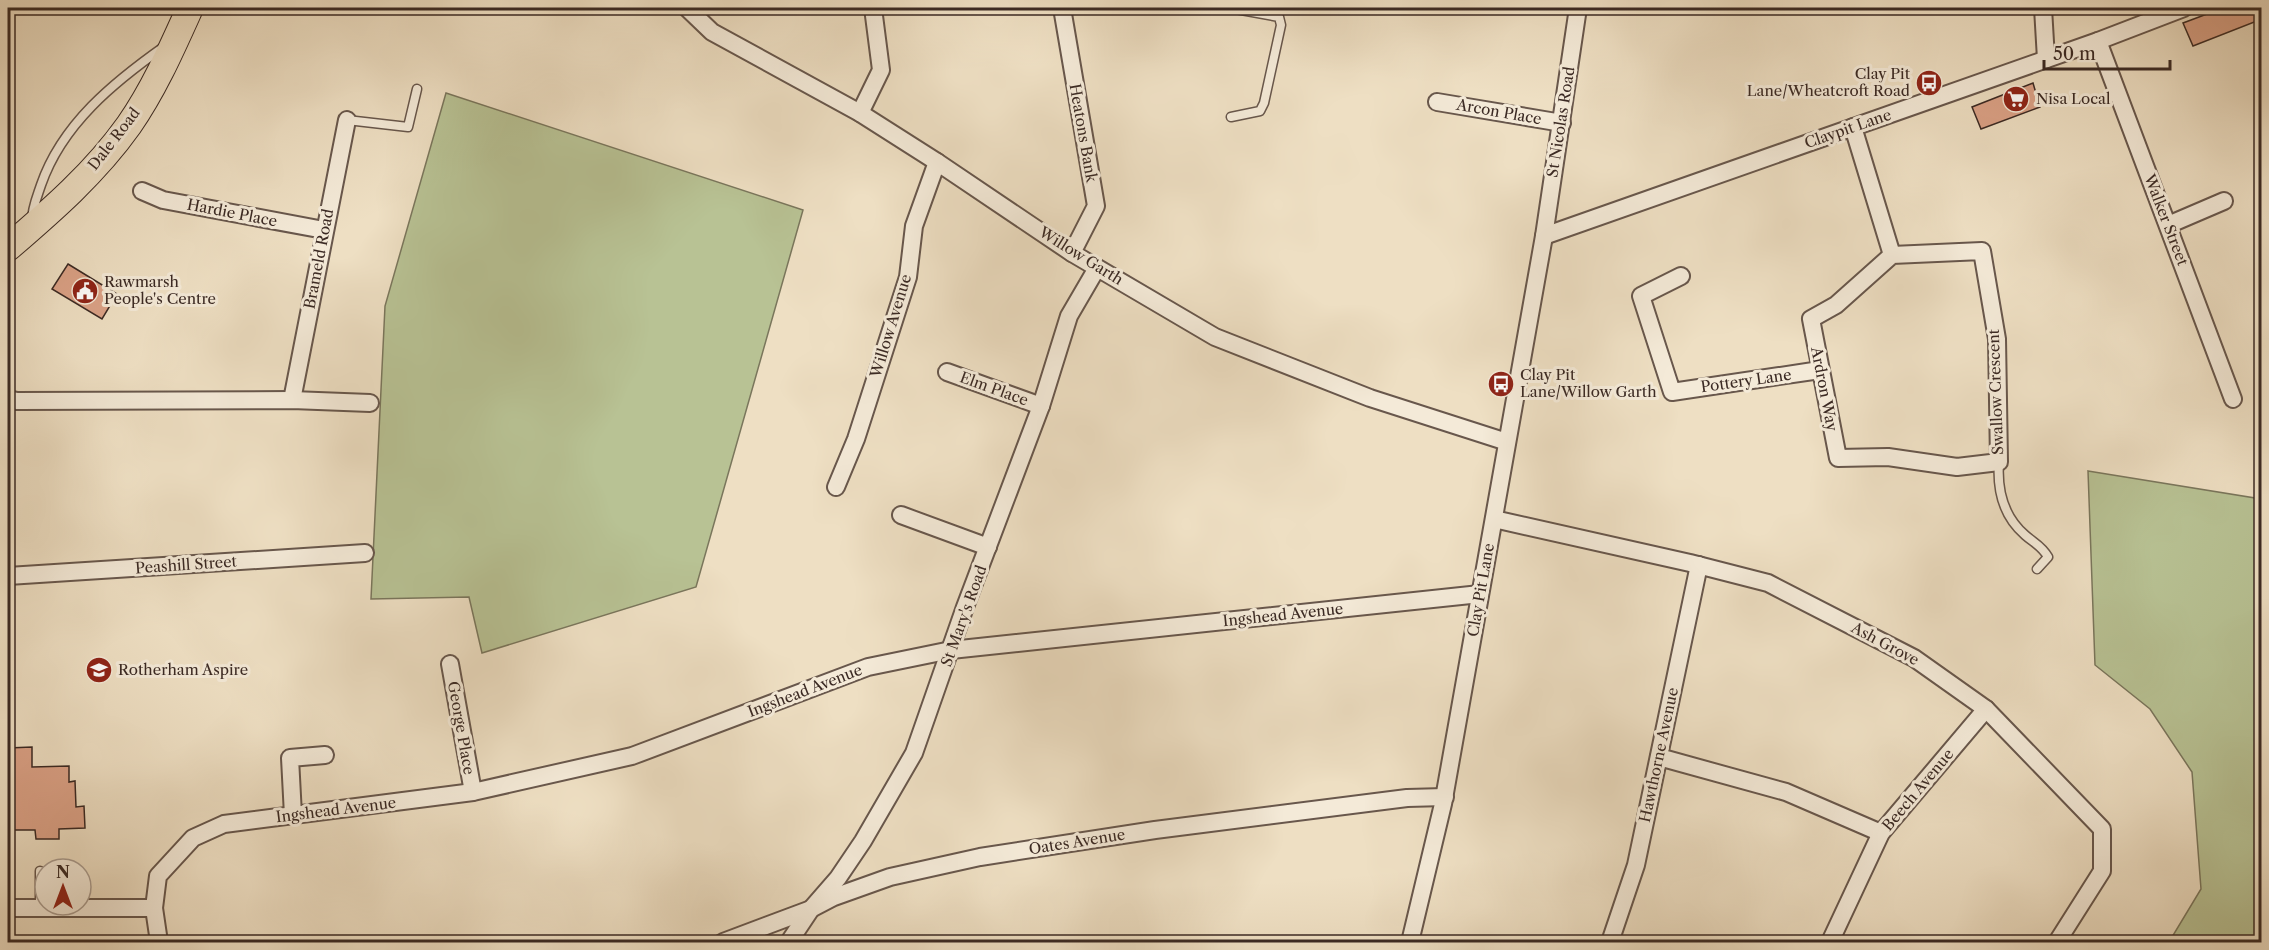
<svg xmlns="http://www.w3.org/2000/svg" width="2269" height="950" viewBox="0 0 2269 950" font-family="'Libre Caslon Text',serif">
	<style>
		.green { fill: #b8c294; stroke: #7a765c; stroke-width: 1.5 }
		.building { fill: #dba287; stroke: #3b2a24; stroke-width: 1.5 }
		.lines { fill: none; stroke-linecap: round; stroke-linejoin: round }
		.service-casing { stroke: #68574c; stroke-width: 11 }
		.minor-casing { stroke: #68574c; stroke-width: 20 }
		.primary-casing { stroke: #3b2a24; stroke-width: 28 }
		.service { stroke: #f4ead8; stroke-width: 8 }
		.minor { stroke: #f4ead8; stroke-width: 16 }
		.primary { stroke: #eedfc3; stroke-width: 26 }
		.labels { text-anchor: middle; stroke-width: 6; stroke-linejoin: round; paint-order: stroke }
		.poi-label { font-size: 15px; fill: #3b2a24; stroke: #f4ead8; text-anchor: start }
		.street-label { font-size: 15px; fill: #3b2a24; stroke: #f4ead8 }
	</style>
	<rect width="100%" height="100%" fill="#eedfc3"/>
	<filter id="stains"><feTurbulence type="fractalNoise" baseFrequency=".00333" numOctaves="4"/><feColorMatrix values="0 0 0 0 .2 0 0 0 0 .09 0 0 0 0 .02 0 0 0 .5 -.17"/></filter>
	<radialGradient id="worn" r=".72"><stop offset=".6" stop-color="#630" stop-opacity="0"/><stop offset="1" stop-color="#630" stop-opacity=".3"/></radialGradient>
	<!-- green -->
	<g class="green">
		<path d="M446,93L803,210L696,587L482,653L469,597L371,599L385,306Z"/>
		<path d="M2088,471L2261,499V942H2169L2201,889L2192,772L2150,709L2095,665Z"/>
	</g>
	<!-- building -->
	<g class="building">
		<path d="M2223,8H2262V19L2193,46L2183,23Z"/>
		<path d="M2033,83L2040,107L1981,129L1972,107Z"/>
		<path d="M68,264L117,294L102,319L52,289Z"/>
		<path d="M32,747V767L69,766V782L75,781L76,807L84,806L85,828L59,829V839H36L35,830H8V748Z"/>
	</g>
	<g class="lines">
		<defs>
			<g id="service">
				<path d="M1230,8L1279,17L1281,25L1264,103L1260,111L1231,117"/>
				<path d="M347,120L408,127L417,89"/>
				<path d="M32,221C32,208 37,197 41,185C62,124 114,82 165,46"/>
				<path d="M1999,462C1997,489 2003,516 2025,535C2034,543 2042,546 2048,557L2037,569"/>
				<path d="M40,871V908"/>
			</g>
			<g id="minor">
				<path d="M687,8L712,32L860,113L937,162L1072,253L1215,337L1370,398L1507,442"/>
				<path d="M1062,8L1096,206L1072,253"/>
				<path d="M2043,8L2046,59"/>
				<path d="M2098,41L2233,399"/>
				<path d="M1437,102L1562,123"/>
				<path d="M860,113L881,70L873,8"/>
				<path d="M1853,127L1892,255"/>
				<path d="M142,191L163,200L324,230"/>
				<path d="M2168,225L2224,201"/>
				<path d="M1544,236L2098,41L2184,8"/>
				<path d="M1982,251L1997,339L1999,462L1957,467L1888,457L1838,458L1811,319L1836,305L1892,255Z"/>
				<path d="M1681,276L1641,296L1672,392L1820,370"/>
				<path d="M947,372L1041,406"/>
				<path d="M8,399L17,401L292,400L370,403"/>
				<path d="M292,400L347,120"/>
				<path d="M836,487L856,439L908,277L914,226L937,162"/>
				<path d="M901,515L988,547"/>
				<path d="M1494,519L1690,563L1768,583L1914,658L1986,709L2102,829V871L2057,942"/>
				<path d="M8,576L365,553"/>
				<path d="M450,664L473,792"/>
				<path d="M1659,757L1786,792L1881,833"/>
				<path d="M293,815L290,758L325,755"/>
				<path d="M8,908H154"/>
				<path d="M159,942L154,908L158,876L193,838L224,824L473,792L632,756L868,667L951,650L1480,594"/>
				<path d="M723,942L811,909L834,897L890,877L980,857L1155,830L1407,798L1445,797"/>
				<path d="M789,942L811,909L838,878L863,841L914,753L965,607L1041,406L1069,316L1097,268"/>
				<path d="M1410,942L1443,804L1544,236L1578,8"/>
				<path d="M1610,942L1636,865L1699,565"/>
				<path d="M1830,942L1881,833L1986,709"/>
			</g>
			<path id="primary" d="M8,248C51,211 95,173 129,125C154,89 172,48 190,8"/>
		</defs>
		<!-- service casing -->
		<use href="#service" class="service-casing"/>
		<!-- minor casing -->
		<use href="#minor" class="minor-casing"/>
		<!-- primary casing -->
		<use href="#primary" class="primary-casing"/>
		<!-- service -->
		<use href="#service" class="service"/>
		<!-- minor -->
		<use href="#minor" class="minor"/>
		<!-- primary -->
		<use href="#primary" class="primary"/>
	</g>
	<!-- icons -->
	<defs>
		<symbol id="bus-disc" viewBox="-11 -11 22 22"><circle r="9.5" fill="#8f2418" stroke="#f4ead8"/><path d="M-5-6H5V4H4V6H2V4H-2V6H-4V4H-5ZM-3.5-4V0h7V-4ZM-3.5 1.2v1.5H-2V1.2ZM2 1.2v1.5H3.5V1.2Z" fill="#fff"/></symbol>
		<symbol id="supermarket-disc" viewBox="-11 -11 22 22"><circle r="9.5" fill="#8f2418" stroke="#f4ead8"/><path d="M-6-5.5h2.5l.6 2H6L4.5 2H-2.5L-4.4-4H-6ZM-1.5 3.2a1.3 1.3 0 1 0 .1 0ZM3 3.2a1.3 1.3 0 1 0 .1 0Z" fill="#fff"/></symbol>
		<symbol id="civic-disc" viewBox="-11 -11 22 22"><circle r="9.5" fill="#8f2418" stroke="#f4ead8"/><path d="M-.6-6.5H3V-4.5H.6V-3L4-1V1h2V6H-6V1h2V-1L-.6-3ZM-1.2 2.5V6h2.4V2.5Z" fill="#fff"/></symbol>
		<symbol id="school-disc" viewBox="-11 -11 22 22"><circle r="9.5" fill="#8f2418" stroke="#f4ead8"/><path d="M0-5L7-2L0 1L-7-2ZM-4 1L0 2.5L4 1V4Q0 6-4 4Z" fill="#fff"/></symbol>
	</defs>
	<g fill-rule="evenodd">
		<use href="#bus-disc" x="1914" y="68" width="30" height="30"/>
		<use href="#supermarket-disc" x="2001" y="84" width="30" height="30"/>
		<use href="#civic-disc" x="70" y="276" width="30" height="30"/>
		<use href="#bus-disc" x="1486" y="369" width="30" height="30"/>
		<use href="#school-disc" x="84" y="655" width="30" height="30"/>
	</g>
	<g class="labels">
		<!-- poi labels -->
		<g class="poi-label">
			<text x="1910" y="79" text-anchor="end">Clay Pit<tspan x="1910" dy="17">Lane/Wheatcroft Road</tspan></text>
			<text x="2036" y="104">Nisa Local</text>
			<text x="104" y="287">Rawmarsh<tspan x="104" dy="17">People's Centre</tspan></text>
			<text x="1520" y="380">Clay Pit<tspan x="1520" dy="17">Lane/Willow Garth</tspan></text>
			<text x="118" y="675">Rotherham Aspire</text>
		</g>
		<!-- street labels -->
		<g class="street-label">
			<text transform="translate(1499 112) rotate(10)" y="5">Arcon Place</text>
			<text transform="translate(1561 122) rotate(-81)" y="5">St Nicolas Road</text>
			<text transform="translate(1848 129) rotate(-19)" y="5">Claypit Lane</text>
			<text transform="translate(1083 133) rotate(80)" y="5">Heatons Bank</text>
			<text transform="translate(114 139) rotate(-52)" y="5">Dale Road</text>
			<text transform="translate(232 213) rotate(11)" y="5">Hardie Place</text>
			<text transform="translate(2166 220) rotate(69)" y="5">Walker Street</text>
			<text transform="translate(1081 256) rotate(32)" y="5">Willow Garth</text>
			<text transform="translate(319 259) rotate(-79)" y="5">Brameld Road</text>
			<text transform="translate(891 326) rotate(-73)" y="5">Willow Avenue</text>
			<text transform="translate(1746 381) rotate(-8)" y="5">Pottery Lane</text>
			<text transform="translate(994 389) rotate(20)" y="5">Elm Place</text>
			<text transform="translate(1824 389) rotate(79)" y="5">Ardron Way</text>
			<text transform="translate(1996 392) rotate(-92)" y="5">Swallow Crescent</text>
			<text transform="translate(186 565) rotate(-4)" y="5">Peashill Street</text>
			<text transform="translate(1481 590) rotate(-80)" y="5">Clay Pit Lane</text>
			<text transform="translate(1283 615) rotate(-6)" y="5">Ingshead Avenue</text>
			<text transform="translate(964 616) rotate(-70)" y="5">St Mary's Road</text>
			<text transform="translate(1885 644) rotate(28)" y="5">Ash Grove</text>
			<text transform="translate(805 691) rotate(-21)" y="5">Ingshead Avenue</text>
			<text transform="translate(461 728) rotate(80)" y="5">George Place</text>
			<text transform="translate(1659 755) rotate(-78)" y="5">Hawthorne Avenue</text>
			<text transform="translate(1918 790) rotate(-50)" y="5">Beech Avenue</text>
			<text transform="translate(336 810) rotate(-7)" y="5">Ingshead Avenue</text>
			<text transform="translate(1077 842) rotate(-9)" y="5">Oates Avenue</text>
		</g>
	</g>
	<!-- margin -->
	<rect width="2269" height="950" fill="none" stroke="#eedfc3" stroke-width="30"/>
	<rect x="9" y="9" width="2251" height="932" fill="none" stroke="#3b2a24" stroke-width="3"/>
	<rect x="15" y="15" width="2239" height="920" fill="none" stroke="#3b2a24" stroke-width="1.5"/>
	<!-- north arrow -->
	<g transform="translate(63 887)"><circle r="28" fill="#f4ead8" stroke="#aa9d90" stroke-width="1.5"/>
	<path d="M0-4.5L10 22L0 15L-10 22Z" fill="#8f2418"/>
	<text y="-9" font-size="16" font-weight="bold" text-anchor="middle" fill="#3b2a24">N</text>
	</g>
	<!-- scale -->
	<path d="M2044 60v9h126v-9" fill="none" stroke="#3b2a24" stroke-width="3"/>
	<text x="2053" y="60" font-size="18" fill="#3b2a24" stroke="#f4ead8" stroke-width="4.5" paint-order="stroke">50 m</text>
	<rect width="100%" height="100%" filter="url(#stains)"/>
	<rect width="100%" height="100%" fill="url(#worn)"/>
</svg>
